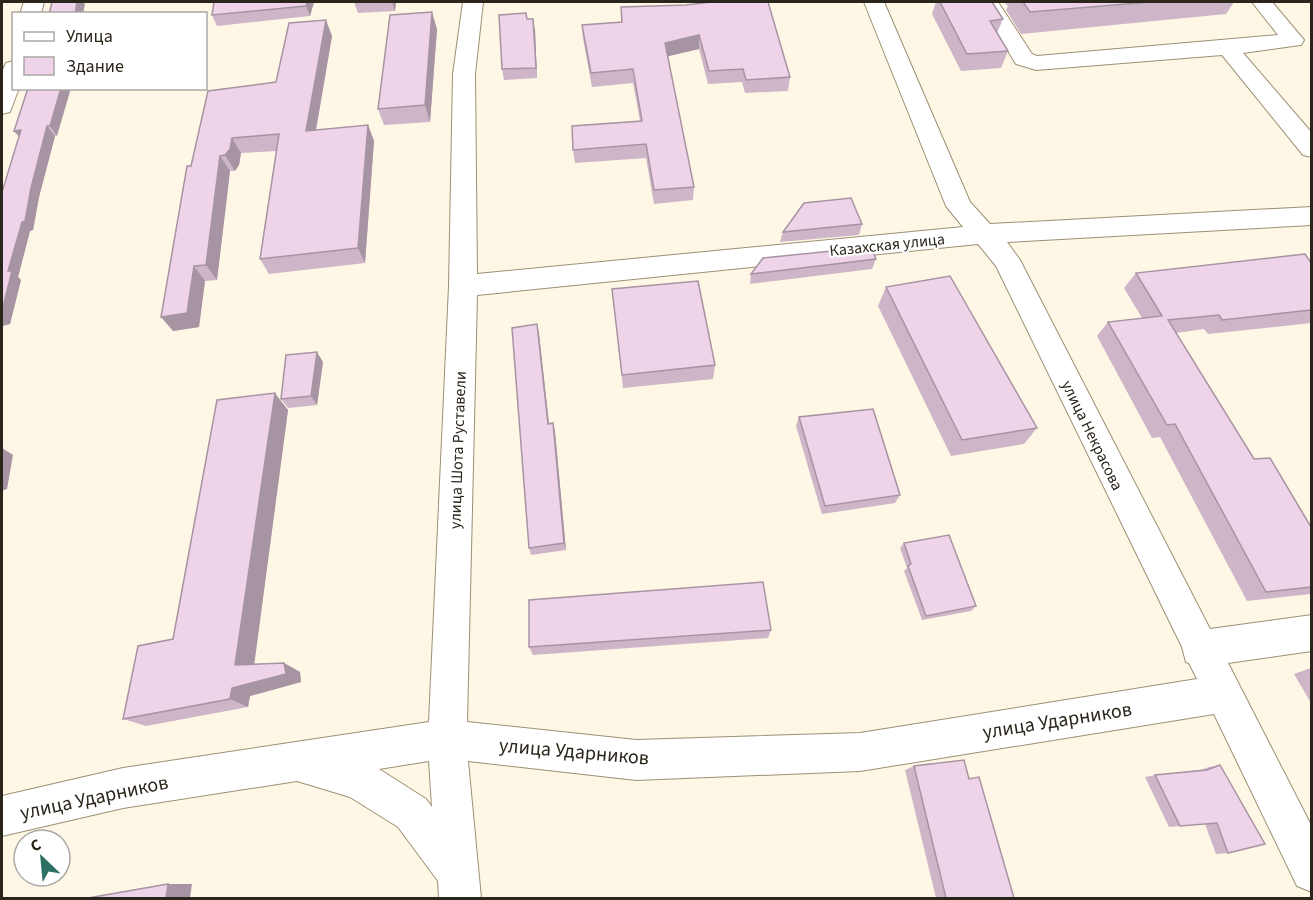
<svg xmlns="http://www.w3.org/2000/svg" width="1313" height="900" viewBox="0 0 1313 900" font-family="'Source Sans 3',sans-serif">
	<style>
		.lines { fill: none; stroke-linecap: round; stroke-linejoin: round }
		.minor-casing { stroke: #9c9075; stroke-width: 2 }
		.minor { fill: #fff; fill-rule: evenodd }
		.wall { fill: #ceb5c8 }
		.shaded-wall { fill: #a794a2 }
		.building { fill: #efd3e8; stroke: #a794a2; stroke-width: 1.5 }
		.labels { text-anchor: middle; stroke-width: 4.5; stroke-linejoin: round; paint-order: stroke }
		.street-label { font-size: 16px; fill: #2b261b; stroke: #fff }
		.near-street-label { font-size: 20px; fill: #2b261b; stroke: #fff }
	</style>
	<rect width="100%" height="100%" fill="#fff7e5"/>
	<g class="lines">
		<defs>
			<g id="minor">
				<path d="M24,2H44L41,14H20Z"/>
				<path d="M463,2H483L475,74L477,274L963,227L946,206L864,2H884L970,202L990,224L1312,207V225L1007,242L1020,260L1210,629L1312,615V651L1228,663L1312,827V892L1297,886L1214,714L860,771L636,780L468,761L481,898H439L438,881L398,827L350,797L297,781L123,808L2,836V796L123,768L429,722L449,286L453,74ZM978,244L996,266L1182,647L1186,662L1189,663L1197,679L860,733L636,740L467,722L477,295ZM429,761L432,807L426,799L379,769Z"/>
				<path d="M978,2H998L1032,54L1037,56L1278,35L1252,2H1272L1304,40L1301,45L1293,46L1243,53L1312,133V157L1303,155L1222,55L1036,70L1016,64Z"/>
				<path d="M14,61V88H19L10,112L2,114V72L6,63Z"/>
			</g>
		</defs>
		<!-- minor casing -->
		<use href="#minor" class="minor-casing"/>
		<!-- minor -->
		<use href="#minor" class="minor"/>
	</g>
	<!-- wall -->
	<g class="wall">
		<path d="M214,2H314L310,16L217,26L212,15Z"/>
		<path d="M354,2H396L395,11L358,13Z"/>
		<path d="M936,2H992L1003,19L997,33L1008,51L1001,68L961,71L932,14Z"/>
		<path d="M1006,2H1234L1226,14L1021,34L1006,10L1008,6L1005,3Z"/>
		<path d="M686,5L790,77L788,91L745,93L742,82L708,84L699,49L667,56L694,187L693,200L654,204L646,158L575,163L573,150L640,121L633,83L592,87L583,39L582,25L621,22V7Z"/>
		<path d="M527,19L535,30L537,78L504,80L502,69Z"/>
		<path d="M437,29L430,122L384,125L378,109Z"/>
		<path d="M332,36L316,130L368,125L374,141L365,263L269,274L260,259L277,151L241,153L239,165L235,171H230L217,280L205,281L199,327L173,331L191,166L276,82Z"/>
		<path d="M28,88L57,136H55L39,197L33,230L30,231L18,277L21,280L10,324L2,326V192L19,136L14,131Z"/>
		<path d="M862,224L859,235L780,242L783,232Z"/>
		<path d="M876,259L872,269L750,284L751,274Z"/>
		<path d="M1311,263V323L1208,334L1204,329L1176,333L1254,459L1311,527V594L1247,601L1160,437L1152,438L1097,336L1108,322L1142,318L1124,288L1136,273Z"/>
		<path d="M886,287L1037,428L1024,444L951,456L878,306Z"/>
		<path d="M612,289L715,365L713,379L623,388Z"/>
		<path d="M537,324L539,334L549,423H553L555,432L566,550L531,555L529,548Z"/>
		<path d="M323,362L317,405L288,408L281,399Z"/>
		<path d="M288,410L254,664L284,663L300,672L301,682L250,696L248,707L146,726L123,719L173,639Z"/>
		<path d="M799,417L900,495L895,503L822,514L796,426Z"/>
		<path d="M904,543L976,606L971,611L922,620L904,571L907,568L900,548Z"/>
		<path d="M771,630L768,638L533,655L529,647Z"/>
		<path d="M1311,668V703L1294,674Z"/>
		<path d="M1220,765L1228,853L1216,854L1205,824L1169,827L1145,777L1155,775L1200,770L1209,767Z"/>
		<path d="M914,766L969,779L1014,898H936L905,770Z"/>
	</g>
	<!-- shaded-wall -->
	<g class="shaded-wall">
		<path d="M77,2H83L85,4L83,14H75Z"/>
		<path d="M307,2H314L310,16L306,6Z"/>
		<path d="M392,2H396L395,11Z"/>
		<path d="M432,12L437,29L430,122L425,105Z"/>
		<path d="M533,19L535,30L537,78L536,68Z"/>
		<path d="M326,20L332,36L313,147L306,131Z"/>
		<path d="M699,35V49L665,57V43Z"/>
		<path d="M61,88H71L57,136L50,126Z"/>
		<path d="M368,125L374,141L365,263L358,248Z"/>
		<path d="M47,126L55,136L39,197L33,230L30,231L18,277L21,280L10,324L2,326V311L8,271Z"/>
		<path d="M21,130L22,140L14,131Z"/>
		<path d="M232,138L241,153L239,165L235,171L225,155Z"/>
		<path d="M220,156L230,171L217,280L206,265Z"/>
		<path d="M194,266L205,281L199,327L173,331L161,317Z"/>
		<path d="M537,324L539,334L550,433L548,424Z"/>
		<path d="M317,352L323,362L317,405L311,396Z"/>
		<path d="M275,393L288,410L253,674L235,665Z"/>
		<path d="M553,423L555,432L566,550L564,543Z"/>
		<path d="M2,448L13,455L7,489L2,491Z"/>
		<path d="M284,663L300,672L301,682L250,696L248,707L230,699L232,688Z"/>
		<path d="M168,884H192L190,898H166Z"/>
	</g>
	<!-- building -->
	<g class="building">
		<path d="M52,2H77L75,14H49Z"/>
		<path d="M214,2H307L306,6L212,15Z"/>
		<path d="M712,2H768L790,77L746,80L743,69L709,71L699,35L665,43L694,187L654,190L646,144L573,150L572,126L642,121L633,69L591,73L582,25L622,22L621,7L686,5Z"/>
		<path d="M940,2H992L1003,19L990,21L1008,51L967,54Z"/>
		<path d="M1023,2H1150L1030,12Z"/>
		<path d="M432,12L425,105L378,109L390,15Z"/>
		<path d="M526,13L527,19H533L536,68L502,69L499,15Z"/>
		<path d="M326,20L306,131L368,125L358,248L260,259L279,134L232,138L230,149L225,155L220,156L206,265L194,266L187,313L161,317L187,166H191L208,91L276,82L289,23Z"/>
		<path d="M28,88H61L50,126H47L31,188L25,221L22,222L8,271H12L2,311V192L21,130L14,131Z"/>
		<path d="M851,198L862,224L783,232L804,203Z"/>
		<path d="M871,247L876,259L751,274L763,258Z"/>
		<path d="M1305,254L1311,263V310L1222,320L1219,315L1168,320L1254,459L1270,458L1311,527V587L1266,592L1175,424L1167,425L1108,322L1162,316L1136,273Z"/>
		<path d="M950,276L1037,428L962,440L886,287Z"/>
		<path d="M698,281L715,365L622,375L612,289Z"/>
		<path d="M537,324L548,424L553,423L564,543L529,548L512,328Z"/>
		<path d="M317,352L311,396L281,399L286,355Z"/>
		<path d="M275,393L235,665L284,663L286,674L232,688L230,699L123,719L138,646L173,639L217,400Z"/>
		<path d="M873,409L900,495L825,506L799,417Z"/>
		<path d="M949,535L976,606L926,616L908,566L911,564L904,543Z"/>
		<path d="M763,582L771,630L529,647V600Z"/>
		<path d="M964,760L969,779L979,777L1014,898H946L914,766Z"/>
		<path d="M1220,765L1265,844L1228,853L1217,823L1180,826L1155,775L1207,770Z"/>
		<path d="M168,884L166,898H88Z"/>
	</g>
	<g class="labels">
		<!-- street labels -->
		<g class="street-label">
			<text transform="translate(887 244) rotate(-6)" y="6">Казахская улица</text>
			<text transform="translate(1093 435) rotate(64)" y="6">улица Некрасова</text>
			<text transform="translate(457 450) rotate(-88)" y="6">улица Шота Руставели</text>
		</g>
		<!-- near-street labels -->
		<g class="near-street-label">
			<text transform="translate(1057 720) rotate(-9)" y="7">улица Ударников</text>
			<text transform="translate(574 751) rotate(5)" y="7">улица Ударников</text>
			<text transform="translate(94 797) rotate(-12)" y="7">улица Ударников</text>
		</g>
	</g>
	<!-- border -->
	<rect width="1313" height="900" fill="none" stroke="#2b261b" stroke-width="6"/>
	<!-- legend -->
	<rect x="12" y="12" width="195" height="78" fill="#ffffff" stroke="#aaa8a4" stroke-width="1.5"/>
	<rect x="24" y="32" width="30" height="9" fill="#ffffff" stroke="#aaa8a4" stroke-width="1.5"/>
	<text x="66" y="42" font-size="18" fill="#2b261b">Улица</text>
	<rect x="24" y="57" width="30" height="18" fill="#efd3e8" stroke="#aaa8a4" stroke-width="1.5"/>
	<text x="66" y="72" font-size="18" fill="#2b261b">Здание</text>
	<!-- north arrow -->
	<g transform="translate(42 858) rotate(334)"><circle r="28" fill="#ffffff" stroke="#aaa8a4" stroke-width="1.5"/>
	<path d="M0-4.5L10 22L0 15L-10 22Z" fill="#2c7063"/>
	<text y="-9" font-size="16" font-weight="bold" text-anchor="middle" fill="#2b261b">С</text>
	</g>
</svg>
